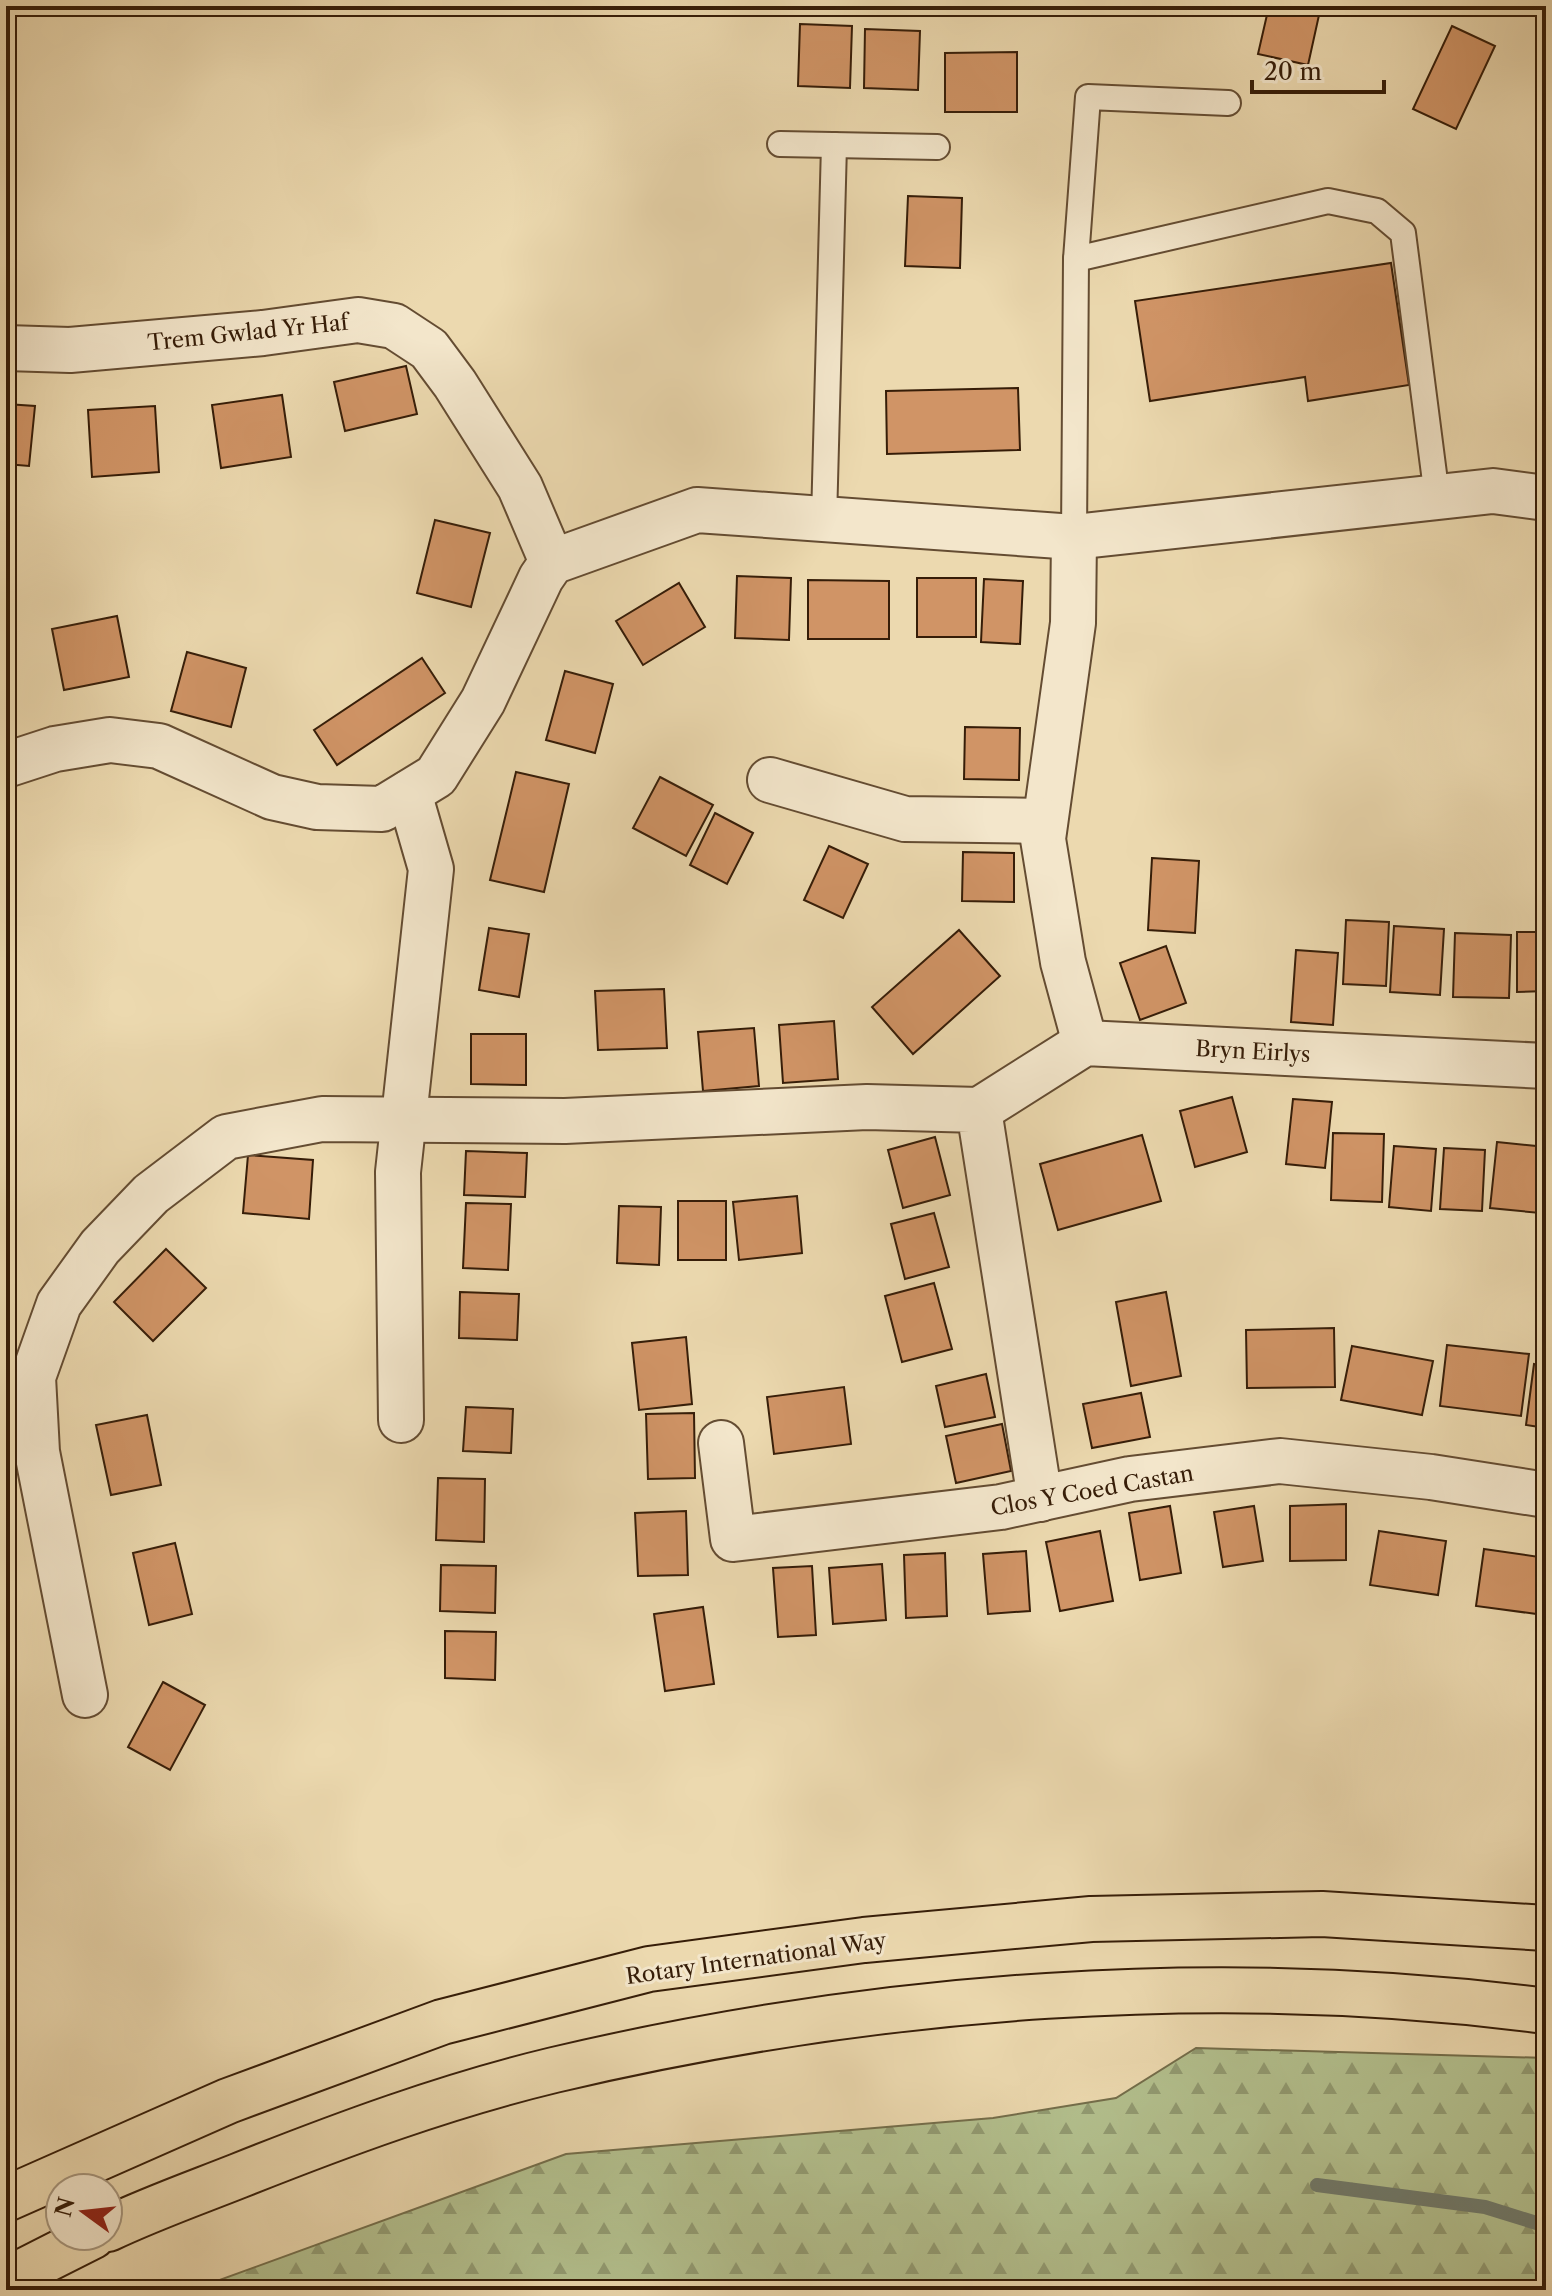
<svg xmlns="http://www.w3.org/2000/svg" width="1552" height="2296" viewBox="0 0 1552 2296" font-family="'Libre Caslon Text',serif">
	<style>
		.forest { fill: url(#forest-firs); stroke: #746e4b; stroke-width: 2 }
		.lines { fill: none; stroke-linecap: round; stroke-linejoin: round }
		.stream { stroke: #717b6c; stroke-width: 14 }
		.building { fill: #d09466; stroke: #361d08; stroke-width: 2 }
		.lane-casing { stroke: #644c32; stroke-width: 28 }
		.street-casing { stroke: #644c32; stroke-width: 48 }
		.primary-casing { stroke: #361d08; stroke-width: 48 }
		.lane { stroke: #f3e6cb; stroke-width: 24 }
		.street { stroke: #f3e6cb; stroke-width: 44 }
		.primary { stroke: #ecd9af; stroke-width: 44 }
		.labels { text-anchor: middle; stroke-width: 6; stroke-linejoin: round; paint-order: stroke }
		.street-label { font-size: 22px; fill: #361d08; stroke: #f3e6cb }
	</style>
	<defs>
		<pattern id="forest-firs" width="22" height="20" patternUnits="userSpaceOnUse" patternTransform="scale(2)"><rect width="22" height="20" fill="#b3c08e"/><path d="M5 1l3.5 6h-7zM16 11l3.5 6h-7z" fill="#929b72"/></pattern>
	</defs>
	<rect width="100%" height="100%" fill="#ecd9af"/>
	<filter id="stains"><feTurbulence type="fractalNoise" baseFrequency=".0025" numOctaves="4"/><feColorMatrix values="0 0 0 0 .2 0 0 0 0 .09 0 0 0 0 .02 0 0 0 .5 -.17"/></filter>
	<radialGradient id="worn" r=".72"><stop offset=".6" stop-color="#630" stop-opacity="0"/><stop offset="1" stop-color="#630" stop-opacity=".3"/></radialGradient>
	<!-- forest -->
	<path class="forest" d="M1196,2048L1546,2058V2290H192L566,2154L993,2118L1116,2098Z"/>
	<g class="lines">
		<!-- stream -->
		<path class="stream" d="M1317,2185L1485,2207L1546,2226"/>
	</g>
	<!-- building -->
	<g class="building">
		<path d="M1269,6H1321L1308,65L1258,54Z"/>
		<path d="M800,24L852,26L850,88L798,86Z"/>
		<path d="M1452,26L1495,46L1456,129L1413,109Z"/>
		<path d="M865,29L920,31L918,90L864,88Z"/>
		<path d="M1017,52V112H945V53Z"/>
		<path d="M908,196L962,198L960,268L905,266Z"/>
		<path d="M1391,263L1409,385L1308,401L1305,377L1150,401L1135,301Z"/>
		<path d="M406,366L417,414L345,431L334,382Z"/>
		<path d="M1018,388L1020,450L887,454L886,391Z"/>
		<path d="M282,395L291,457L221,468L212,405Z"/>
		<path d="M6,404L35,406L29,466L6,464Z"/>
		<path d="M155,406L159,472L92,477L88,410Z"/>
		<path d="M435,520L490,533L471,607L417,593Z"/>
		<path d="M737,576L791,578L789,640L735,638Z"/>
		<rect x="917" y="578" width="59" height="59"/>
		<path d="M984,579L1023,581L1020,644L981,642Z"/>
		<path d="M808,580L889,581V639H808Z"/>
		<path d="M679,583L705,627L643,665L616,621Z"/>
		<path d="M117,616L129,677L64,690L52,629Z"/>
		<path d="M187,652L246,668L231,727L171,711Z"/>
		<path d="M422,658L445,693L337,765L314,730Z"/>
		<path d="M565,671L613,684L595,753L546,740Z"/>
		<path d="M965,727L1020,728L1019,780L964,779Z"/>
		<path d="M516,772L569,784L544,892L490,880Z"/>
		<path d="M660,777L713,805L686,856L633,828Z"/>
		<path d="M715,813L753,833L727,884L690,865Z"/>
		<path d="M829,846L868,864L843,918L804,900Z"/>
		<path d="M963,852L1014,853V902L962,901Z"/>
		<path d="M1152,858L1199,861L1195,933L1148,930Z"/>
		<path d="M1346,920L1389,922L1386,986L1343,984Z"/>
		<path d="M1394,926L1444,929L1440,995L1390,992Z"/>
		<path d="M489,928L529,934L519,997L479,990Z"/>
		<path d="M959,930L1000,976L913,1054L872,1007Z"/>
		<path d="M1517,932H1546V991L1517,992Z"/>
		<path d="M1455,933L1511,935L1509,998L1453,997Z"/>
		<path d="M1166,946L1186,1003L1140,1020L1120,963Z"/>
		<path d="M1296,950L1338,953L1333,1025L1291,1022Z"/>
		<path d="M664,989L667,1048L598,1050L595,991Z"/>
		<path d="M834,1021L838,1079L783,1083L779,1025Z"/>
		<path d="M754,1028L759,1086L703,1091L698,1032Z"/>
		<path d="M471,1034H526V1085L471,1084Z"/>
		<path d="M1232,1097L1247,1152L1195,1167L1180,1111Z"/>
		<path d="M1293,1099L1332,1102L1325,1168L1286,1164Z"/>
		<path d="M1333,1133L1384,1134L1382,1202L1331,1200Z"/>
		<path d="M1142,1135L1161,1201L1058,1230L1040,1164Z"/>
		<path d="M935,1137L950,1195L903,1208L888,1150Z"/>
		<path d="M1497,1142L1546,1147L1540,1213L1490,1208Z"/>
		<path d="M1394,1146L1436,1149L1431,1211L1389,1207Z"/>
		<path d="M1444,1148L1485,1150L1482,1211L1440,1209Z"/>
		<path d="M466,1151L527,1153L525,1197L464,1195Z"/>
		<path d="M248,1155L313,1160L309,1219L243,1213Z"/>
		<path d="M797,1196L802,1253L739,1260L733,1202Z"/>
		<rect x="678" y="1201" width="48" height="59"/>
		<path d="M466,1203L511,1204L508,1270L463,1268Z"/>
		<path d="M619,1206L661,1207L659,1265L617,1263Z"/>
		<path d="M934,1213L949,1267L905,1279L891,1224Z"/>
		<path d="M166,1249L206,1288L153,1341L114,1302Z"/>
		<path d="M934,1283L952,1349L902,1362L885,1296Z"/>
		<path d="M460,1292L519,1294L517,1340L459,1338Z"/>
		<path d="M1166,1292L1181,1376L1131,1386L1116,1302Z"/>
		<path d="M1334,1328L1335,1387L1247,1388L1246,1330Z"/>
		<path d="M686,1337L692,1404L639,1410L632,1343Z"/>
		<path d="M1447,1345L1529,1354L1521,1416L1440,1406Z"/>
		<path d="M1352,1346L1433,1361L1422,1415L1341,1400Z"/>
		<path d="M1534,1364L1546,1366V1428L1526,1425Z"/>
		<path d="M986,1374L995,1417L945,1427L936,1386Z"/>
		<path d="M844,1387L851,1444L774,1454L767,1397Z"/>
		<path d="M1141,1393L1150,1437L1092,1448L1083,1404Z"/>
		<path d="M466,1407L513,1409L511,1453L463,1451Z"/>
		<path d="M694,1413L695,1478L648,1479L646,1414Z"/>
		<path d="M147,1415L161,1485L111,1495L96,1425Z"/>
		<path d="M1002,1424L1011,1471L956,1483L946,1436Z"/>
		<path d="M438,1478L485,1479L484,1542L436,1540Z"/>
		<path d="M1346,1504V1560L1290,1561V1506Z"/>
		<path d="M1170,1506L1181,1573L1140,1580L1129,1513Z"/>
		<path d="M1254,1506L1263,1561L1223,1567L1214,1512Z"/>
		<path d="M686,1511L688,1575L638,1576L635,1513Z"/>
		<path d="M1100,1531L1113,1601L1060,1611L1046,1542Z"/>
		<path d="M1379,1531L1446,1541L1438,1595L1370,1585Z"/>
		<path d="M175,1543L192,1614L149,1625L133,1553Z"/>
		<path d="M1484,1549L1546,1558L1544,1615L1476,1606Z"/>
		<path d="M1026,1551L1030,1611L988,1614L983,1554Z"/>
		<path d="M945,1553L947,1616L906,1618L904,1555Z"/>
		<path d="M882,1564L886,1620L833,1624L829,1568Z"/>
		<path d="M441,1565L496,1566L495,1613L440,1611Z"/>
		<path d="M812,1566L816,1635L778,1637L773,1568Z"/>
		<path d="M703,1607L714,1684L665,1691L654,1614Z"/>
		<path d="M445,1631L496,1632L495,1680L445,1678Z"/>
		<path d="M163,1682L205,1705L170,1770L128,1747Z"/>
	</g>
	<g class="lines">
		<defs>
			<g id="lane">
				<path d="M780,144L937,147"/>
				<path d="M1076,259L1328,201L1377,211L1403,233L1437,497"/>
				<path d="M824,520L834,145"/>
				<path d="M1074,537L1076,259L1088,97L1228,103"/>
			</g>
			<g id="street">
				<path d="M6,348L70,350L263,333L358,320L394,326L429,349L455,384L520,487L552,562"/>
				<path d="M1074,537L1073,623L1043,839L1063,962L1085,1043"/>
				<path d="M6,765L55,749L110,740L159,746L272,797L317,807L382,809L436,776L483,701L541,578L552,562L697,510L1074,537L1493,491L1546,498"/>
				<path d="M770,780L905,819L1045,821"/>
				<path d="M979,1110L1085,1043L1546,1066"/>
				<path d="M401,1420L398,1172L431,869L409,793"/>
				<path d="M721,1443L733,1539L1001,1507L1130,1479L1280,1461L1431,1477L1546,1495"/>
				<path d="M85,1695L37,1452L33,1377L59,1304L100,1247L151,1194L226,1137L322,1119L565,1121L867,1107L979,1110L1040,1499"/>
			</g>
			<g id="primary">
				<path d="M6,2199L228,2101L442,2022L649,1969L864,1940L1091,1919L1322,1914L1546,1928"/>
				<path d="M108,2229C150,2209 195,2193 238,2176C341,2135 446,2096 554,2070C876,1994 1217,1968 1546,2011"/>
				<path d="M6,2280L93,2236"/>
			</g>
		</defs>
		<!-- lane casing -->
		<use href="#lane" class="lane-casing"/>
		<!-- street casing -->
		<use href="#street" class="street-casing"/>
		<!-- primary casing -->
		<use href="#primary" class="primary-casing"/>
		<!-- lane -->
		<use href="#lane" class="lane"/>
		<!-- street -->
		<use href="#street" class="street"/>
		<!-- primary -->
		<use href="#primary" class="primary"/>
	</g>
	<g class="labels">
		<!-- street labels -->
		<g class="street-label">
			<text transform="translate(248 332) rotate(-6)" y="8">Trem Gwlad Yr Haf</text>
			<text transform="translate(1253 1051) rotate(3)" y="8">Bryn Eirlys</text>
			<text transform="translate(1092 1490) rotate(-10)" y="8">Clos Y Coed Castan</text>
			<text transform="translate(756 1958) rotate(-8)" y="8">Rotary International Way</text>
		</g>
	</g>
	<!-- margin -->
	<rect width="1552" height="2296" fill="none" stroke="#ecd9af" stroke-width="32"/>
	<rect x="8" y="8" width="1536" height="2280" fill="none" stroke="#361d08" stroke-width="4"/>
	<rect x="16" y="16" width="1520" height="2264" fill="none" stroke="#361d08" stroke-width="2"/>
	<!-- north arrow -->
	<g transform="translate(84 2212) rotate(285)"><circle r="38" fill="#f3e6cb" stroke="#a7967d" stroke-width="2"/>
	<path d="M0-6L14 30L0 20L-14 30Z" fill="#8f2418"/>
	<text y="-12" font-size="22" font-weight="bold" text-anchor="middle" fill="#361d08">N</text>
	</g>
	<!-- scale -->
	<path d="M1252 80v12h132v-12" fill="none" stroke="#361d08" stroke-width="4"/>
	<text x="1264" y="80" font-size="24" fill="#361d08" stroke="#f3e6cb" stroke-width="6" paint-order="stroke">20 m</text>
	<rect width="100%" height="100%" filter="url(#stains)"/>
	<rect width="100%" height="100%" fill="url(#worn)"/>
</svg>
